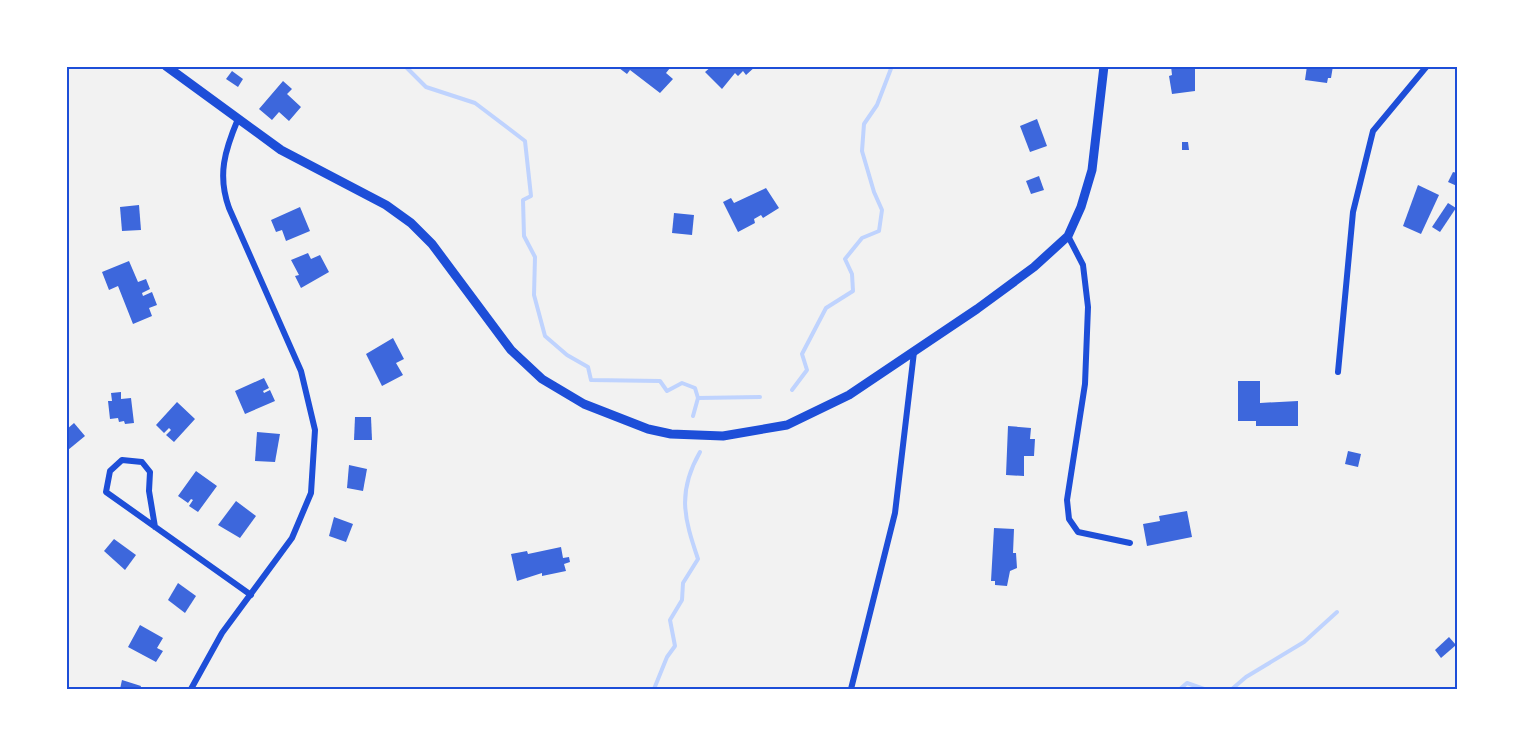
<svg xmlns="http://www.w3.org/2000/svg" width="1523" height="755" viewBox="0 0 1523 755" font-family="'Libre Baskerville',serif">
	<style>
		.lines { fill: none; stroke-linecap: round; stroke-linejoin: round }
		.stream { stroke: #bfd3fe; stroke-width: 4 }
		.building { fill: #3d67dc }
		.minor { stroke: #1d4ed8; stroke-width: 6 }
		.tertiary { stroke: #1d4ed8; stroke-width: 9 }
		.neatline { fill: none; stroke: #1d4ed8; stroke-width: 2 }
	</style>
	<rect width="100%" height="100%" fill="#f2f2f2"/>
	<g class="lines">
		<!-- stream -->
		<g class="stream">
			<path d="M405,66L426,87L475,103L525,141L531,196L523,200L524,236L535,257L534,295L545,336L567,355L588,367L591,380L660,381L667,391L682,383L695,388L698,398L693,416"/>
			<path d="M792,390L807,370L802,354L826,308L853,291L852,274L845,259L862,238L879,231L882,210L874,192L862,151L864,124L877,105L892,66"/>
			<path d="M698,398L760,397"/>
			<path d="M654,689L667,657L675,646L670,620L682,600L683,583L698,559C684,518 677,492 700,452"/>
			<path d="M1180,689L1187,683L1204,689"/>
			<path d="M1232,689L1246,677L1304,642L1337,612"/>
		</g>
	</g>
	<!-- building -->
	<g class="building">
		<path d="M621,66H667L670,68L666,73L673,79L660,93L630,70L627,74L619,68Z"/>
		<path d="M712,66H756L746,75L743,71L738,76L735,73L722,89L705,72Z"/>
		<path d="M1171,66H1195V91L1172,94L1169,76L1172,75Z"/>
		<path d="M1307,66H1333L1331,78H1328L1327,83L1305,80Z"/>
		<path d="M232,71L243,79L238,87L226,79Z"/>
		<path d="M283,81L292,89L287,94L301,107L289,121L279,112L272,120L259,109Z"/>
		<path d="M1037,119L1047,146L1030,152L1020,126Z"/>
		<path d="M1182,142H1188L1189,150H1182Z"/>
		<path d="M1453,172L1457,173V186L1448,182Z"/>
		<path d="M1039,176L1044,190L1031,194L1026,181Z"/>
		<path d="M1418,185L1439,195L1421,234L1403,226Z"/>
		<path d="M766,188L779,208L763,218L761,215L754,219L755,223L738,232L723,202L731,198L734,203Z"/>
		<path d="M1448,203L1456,208L1440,232L1432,227Z"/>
		<path d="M139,205L141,230L122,231L120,207Z"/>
		<path d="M300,207L310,231L286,241L282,230L276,232L271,220Z"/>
		<path d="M674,213L694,215L692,235L672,233Z"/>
		<path d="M308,253L311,259L320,255L329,272L301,288L295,276L299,275L291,260Z"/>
		<path d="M129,261L138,282L146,279L150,289L142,293L143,296L152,292L157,305L149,308L152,316L133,324L118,286L109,290L102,272Z"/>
		<path d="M393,338L404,359L396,363L403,375L382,386L366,354Z"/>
		<path d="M264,378L269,388L263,391L264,393L270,390L275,401L245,414L235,391Z"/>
		<path d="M1238,381H1260V403L1298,401V426H1256V421H1238Z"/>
		<path d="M121,392V399L131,398L134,423L125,424L124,421L119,422L118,418L110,419L108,401H112L111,393Z"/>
		<path d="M177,402L195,419L174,442L166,435L171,430L169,428L164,433L156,425Z"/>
		<path d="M355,417H371L372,440H354Z"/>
		<path d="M74,423L85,436L68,450L66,430Z"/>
		<path d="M1008,426L1031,428L1030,439H1035L1034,456H1024V476L1006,475Z"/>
		<path d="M257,432L280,434L275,462L255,461Z"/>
		<path d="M1348,451L1361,454L1358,467L1345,464Z"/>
		<path d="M349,465L367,469L363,491L347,488Z"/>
		<path d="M196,471L217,486L198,512L189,506L193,500L191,499L188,503L178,496Z"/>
		<path d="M236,501L256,516L240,538L218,525Z"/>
		<path d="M1187,511L1192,537L1147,546L1143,524L1160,521L1159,516Z"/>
		<path d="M334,517L353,524L346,542L329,536Z"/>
		<path d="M994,528L1014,529L1013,553H1016L1017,568L1010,571L1007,586L995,585V581H991Z"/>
		<path d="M114,539L136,555L125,570L104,551Z"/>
		<path d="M561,547L563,558L569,557L570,562L564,564L566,571L542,576V573L517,581L511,554L527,551L528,554Z"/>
		<path d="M178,583L196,596L185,613L168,600Z"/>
		<path d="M140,625L163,638L157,648L163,651L156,662L128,647Z"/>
		<path d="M1449,637L1456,645L1441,658L1435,650Z"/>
		<path d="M122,680L141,686L140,689H120Z"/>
	</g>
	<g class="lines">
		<!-- minor -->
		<g class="minor">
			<path d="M1068,236L1083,265L1088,307L1085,384L1067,500L1069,519L1078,532L1130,543"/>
			<path d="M1338,372L1353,212L1373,131L1427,66"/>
			<path d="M155,527L149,491L150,472L142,462L122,460L110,471L106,492L251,595"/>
			<path d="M191,689L222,633L292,538L311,493L315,430L301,371L229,208C217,175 225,150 238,119"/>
			<path d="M851,689L895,513L914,352"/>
		</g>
		<!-- tertiary -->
		<path class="tertiary" d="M166,66L281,150L386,205L411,223L432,244L511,350L542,379L584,404L648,429L671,434L723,436L787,425L849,395L977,309L1034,267L1068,236L1081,207L1092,170L1104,66"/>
	</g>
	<!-- border -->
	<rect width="1523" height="755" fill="none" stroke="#ffffff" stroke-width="135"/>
	<rect x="68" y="68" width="1388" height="620" class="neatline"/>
</svg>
